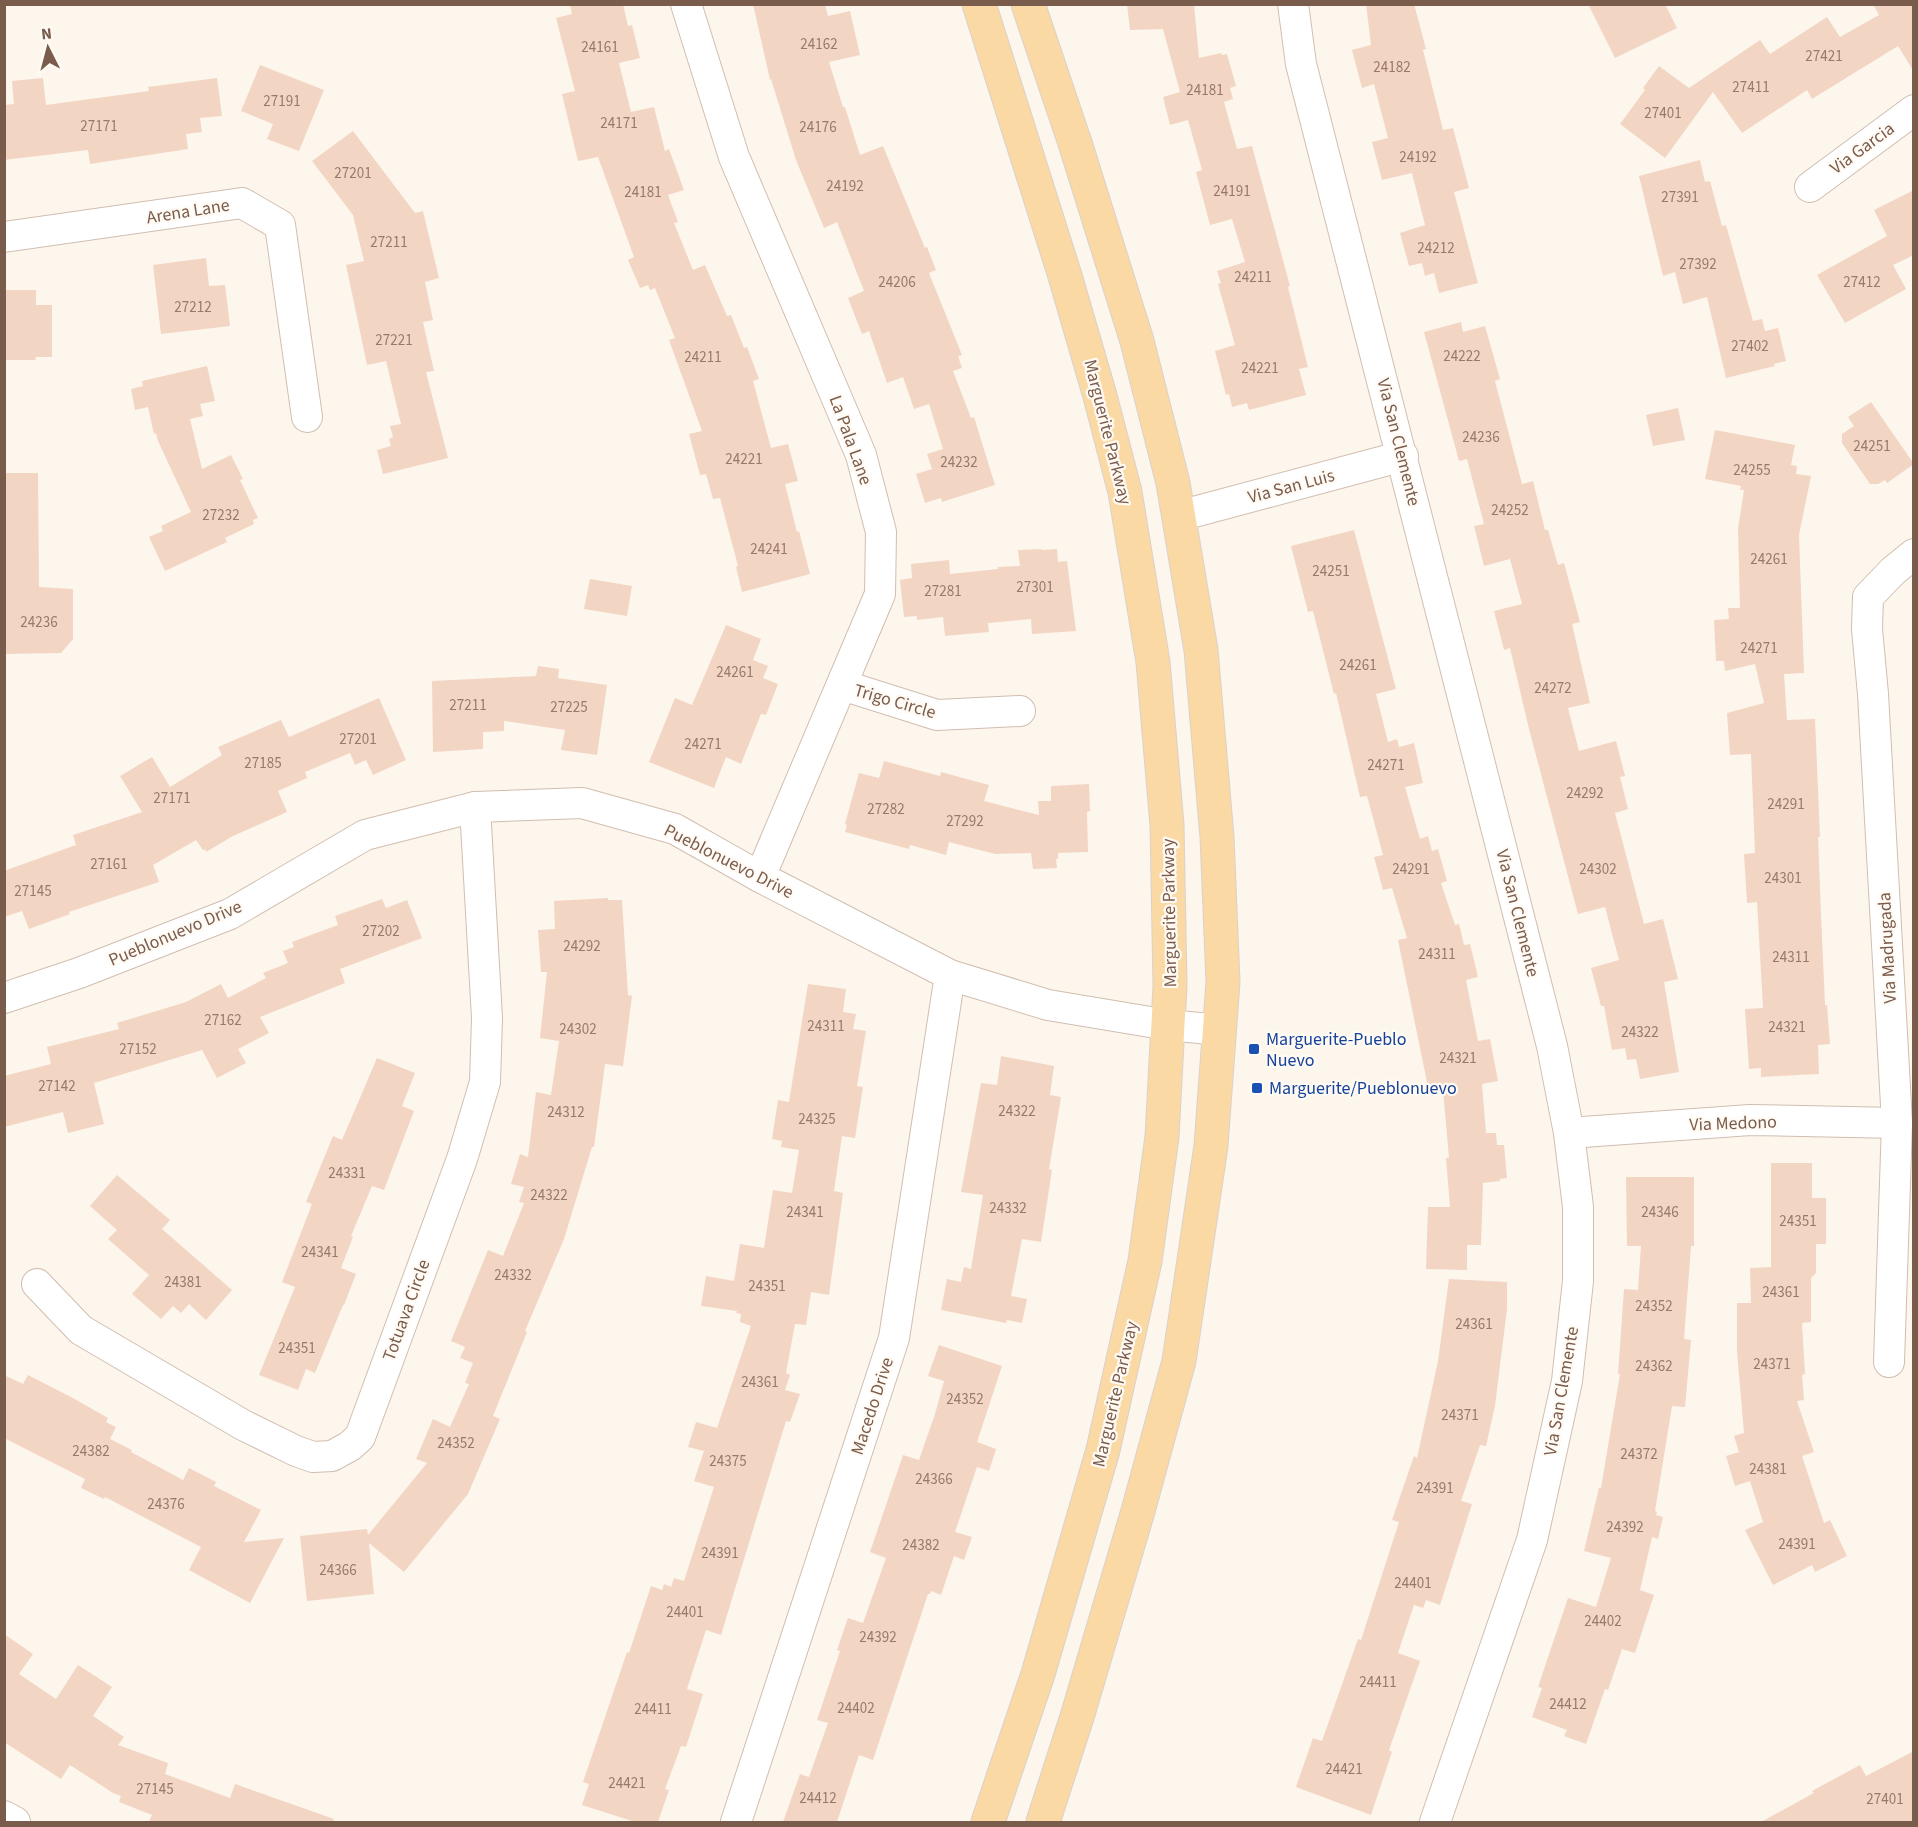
<svg xmlns="http://www.w3.org/2000/svg" width="1918" height="1827" viewBox="0 0 1918 1827" font-family="'Source Sans 3',sans-serif">
	<style>
		.building { fill: #f3d5c3 }
		.lines { fill: none; stroke-linecap: round; stroke-linejoin: round }
		.street-casing { stroke: #d1beb0; stroke-width: 32 }
		.primary-casing { stroke: #dad1cd; stroke-width: 35 }
		.street { stroke: #fff; stroke-width: 30 }
		.primary { stroke: #fbd9a5; stroke-width: 33 }
		.transit-dot { fill: #1a4fb4; stroke: #fffaf3; stroke-width: 2 }
		.labels { text-anchor: middle; stroke-width: 4.5; stroke-linejoin: round; paint-order: stroke }
		.number-label { font-size: 15px; fill: #987a6a }
		.street-label { font-size: 18px; fill: #7a5c4d; stroke: #fffaf3 }
		.transit-label { font-size: 18px; fill: #164399; stroke: #fffaf3; text-anchor: start }
	</style>
	<rect width="100%" height="100%" fill="#fdf6ec"/>
	<!-- building -->
	<g class="building">
		<path d="M570,4H623L628,26L632,25L640,58L619,63L631,112L654,107L665,151L669,149L684,190L668,195L678,222L674,223L693,270L705,265L727,316L731,315L744,348L747,347L759,379L753,381L771,448L788,444L798,481L785,484L797,532L799,531L810,574L742,592L736,567L738,566L720,498L713,499L706,474L700,475L689,434L702,431L669,340L675,338L655,288L650,290L648,285L640,288L628,260L634,257L598,157L578,161L562,94L575,91L556,18L572,14Z"/>
		<path d="M753,4H825L828,16L850,11L860,55L829,62L843,107H845L860,155L883,146L925,248L927,247L936,270L929,273L962,355L958,356L962,368L953,371L971,418L974,417L995,485L942,502L941,498L925,503L916,474L932,469L927,454L943,449L929,404L914,409L903,377L887,383L869,331L862,334L848,298L864,291L837,222L824,228L796,160L771,79L770,80Z"/>
		<path d="M1127,4H1194L1199,58L1221,53L1222,55L1227,54L1236,86L1230,88L1233,99L1224,102L1237,149L1252,146L1290,286L1288,287L1308,367L1299,369L1306,395L1249,410L1247,403L1232,407L1229,394L1226,395L1215,351L1235,345L1218,284L1221,283L1217,271L1245,262L1232,219L1210,225L1196,172L1202,170L1188,120L1170,125L1163,97L1180,92L1163,29L1130,30Z"/>
		<path d="M1366,4H1414L1426,49L1423,50L1443,130L1453,128L1469,188L1454,192L1478,283L1439,293L1434,273L1425,276L1422,263L1409,266L1400,233L1425,225L1412,173L1382,180L1372,142L1388,138L1374,84L1362,88L1352,50L1371,45Z"/>
		<path d="M1588,4H1665L1677,28L1615,58Z"/>
		<path d="M1873,4H1914V72L1898,46L1812,99L1807,90L1742,133L1713,92L1665,158L1620,124L1645,90L1643,88L1659,66L1689,88L1760,40L1770,54L1827,17L1840,37L1879,15Z"/>
		<path d="M260,65L324,90L299,151L267,139L273,124L241,111Z"/>
		<path d="M43,78L46,105L149,91L148,87L217,78L222,116L200,118L202,132L186,134L188,149L90,164L88,150L4,160V105L14,104L12,81Z"/>
		<path d="M353,131L415,213L423,211L439,278L425,282L433,320L423,322L434,371L426,372L448,458L383,474L377,450L391,446L389,439L393,437L390,426L401,424L386,361L367,365L346,265L364,261L353,215L312,161Z"/>
		<path d="M1700,160L1705,182L1710,181L1722,226L1726,225L1753,321L1762,319L1765,331L1778,328L1786,361L1774,364L1775,366L1726,378L1707,297L1683,304L1675,272L1663,276L1639,176Z"/>
		<path d="M1914,190V255L1893,265L1906,289L1845,323L1817,275L1887,236L1874,210Z"/>
		<path d="M206,258L209,286L225,285L230,326L161,334L153,265Z"/>
		<path d="M4,290H36V305H52V357H35L36,360H4Z"/>
		<path d="M1461,322L1463,332L1485,326L1500,379L1495,381L1522,484L1533,481L1545,530H1548L1558,565L1564,563L1580,622L1572,624L1590,703L1568,708L1579,751L1616,741L1625,776L1620,777L1628,809L1615,813L1644,924L1663,919L1678,979L1664,982L1679,1072L1640,1079L1636,1059L1627,1060L1625,1048L1612,1050L1604,1006H1601L1591,968L1619,960L1605,907L1578,914L1529,729L1510,648L1504,650L1494,611L1522,604L1510,559L1484,566L1474,526L1484,524L1467,459L1459,461L1424,332Z"/>
		<path d="M207,366L215,401L200,404L203,416L190,419L202,469L231,455L243,479L240,480L258,518L253,520L254,524L225,538L227,542L165,571L149,537L163,531L161,526L191,512L158,441L156,433L154,434L148,407L135,410L131,389L143,386L142,381Z"/>
		<path d="M1871,402L1914,464L1887,483L1885,480L1878,484H1870L1842,443V434L1854,426L1848,417Z"/>
		<path d="M1678,408L1685,440L1653,446L1646,415Z"/>
		<path d="M1715,430L1795,445L1791,465L1797,466L1796,474L1811,476L1799,535L1804,673L1784,674L1787,720L1815,719L1820,837H1818L1821,914L1825,1005H1827L1830,1044L1818,1045L1819,1074L1761,1077V1068L1749,1069L1745,1009L1763,1008L1757,902L1747,903L1744,854L1755,853L1751,754L1730,755L1727,713L1764,703L1755,664L1725,671L1724,661H1716L1714,620L1729,619L1728,608H1740L1738,529L1744,490H1740L1741,486L1705,479Z"/>
		<path d="M4,473H38L39,587L73,589V639L61,653L4,654V606H6Z"/>
		<path d="M1354,530L1396,689L1376,694L1388,742L1397,739L1399,747L1414,743L1423,783L1405,787L1420,839L1428,836L1432,851L1438,849L1447,881L1441,883L1455,925L1459,924L1464,945L1470,944L1478,977L1466,980L1478,1041L1490,1039L1498,1081L1482,1084L1486,1133H1496L1497,1145H1504L1507,1178L1500,1179V1181L1483,1183L1481,1245H1467V1270L1426,1269L1428,1207H1450L1446,1158H1449L1443,1090L1429,1092L1398,940L1407,938L1392,888L1383,890L1374,857L1383,855L1367,796L1360,797L1336,693L1334,694L1313,611L1308,612L1291,546Z"/>
		<path d="M1041,549L1042,550L1057,549L1058,562L1067,561L1076,631L1032,634L1031,619L988,623L989,632L945,636L943,617L917,620V616L904,617L900,580L912,578L911,564L949,560L950,574L998,569V567L1020,566L1018,550Z"/>
		<path d="M590,579L632,586L627,616L584,609Z"/>
		<path d="M726,625L761,639L753,660L768,666L763,678L778,684L766,715L761,714L741,764L726,757L714,788L649,762L675,698L692,705Z"/>
		<path d="M538,666L559,669L558,678L607,685L597,755L561,750L565,730L504,721V731L483,732V749L433,752L432,681L536,676Z"/>
		<path d="M379,698L406,760L373,775L366,760L355,765L350,753L305,772L307,778L278,791L287,812L233,836L206,852L205,849L203,850L196,840L153,865L159,882L69,912L70,914L29,929L22,911L4,917V871L76,845L73,835L142,812L120,776L152,757L170,787L222,755L218,747L281,720L289,737Z"/>
		<path d="M884,761L940,776L941,772L989,785L984,801L1039,815L1038,801H1051V786L1089,784L1090,811L1087,812L1088,852L1058,853V859H1056L1057,868L1033,869L1031,853L995,854L949,842L946,855L910,845L909,849L845,832L847,825L845,824L859,773L879,778Z"/>
		<path d="M608,898V900H622L628,995L632,996L623,1066L605,1064L594,1147H592L564,1239L525,1331L527,1332L493,1416L500,1419L468,1494L404,1572L369,1543L374,1594L307,1601L300,1536L367,1529L368,1535L427,1463L416,1459L433,1419L450,1427L469,1384L465,1383L473,1363L460,1358L465,1347L451,1341L488,1250L503,1256L524,1203L519,1202L524,1187L511,1184L520,1154L528,1157L536,1092L551,1095L559,1041L540,1038L547,972H541L538,930L555,929L554,901Z"/>
		<path d="M382,899L386,908L407,900L422,938L340,969L345,983L260,1017L269,1033L238,1049L246,1063L217,1078L202,1050L94,1083L104,1124L68,1133L63,1112L4,1127V1076L51,1064L47,1047L119,1029L117,1023L186,1002L221,984L228,998L266,978L263,973L288,963L283,951L294,947L292,942L338,925L335,916Z"/>
		<path d="M808,984L846,989L843,1012L856,1014L853,1029L866,1031L857,1086L863,1087L855,1138L842,1136L834,1191L843,1193L829,1295L811,1292L806,1325L795,1324L786,1373L790,1375L785,1390L800,1394L790,1422L786,1421L721,1635L706,1630L687,1689L703,1694L686,1747L681,1746L665,1789L669,1790L658,1822H635L582,1805L589,1784L583,1782L627,1652L629,1653L651,1586L662,1590L664,1584L671,1587L674,1578L684,1581L714,1487L694,1481L704,1451L688,1447L696,1422L717,1428L751,1326L740,1322L741,1314L736,1313L737,1311L701,1306L706,1276L734,1281L740,1244L764,1248L773,1190L792,1193L799,1150L781,1147L782,1141L772,1139L778,1100L789,1102Z"/>
		<path d="M1001,1056L1054,1066L1050,1095L1061,1097L1049,1169L1052,1170L1041,1242L1022,1239L1011,1296L1027,1299L1022,1323L1007,1320L1006,1323L941,1310L947,1279L961,1282L964,1267L971,1269L983,1195L961,1192L981,1083L997,1085Z"/>
		<path d="M377,1058L415,1073L402,1106L414,1111L384,1190L372,1186L351,1236L353,1237L341,1268L356,1274L344,1305H343L315,1373L306,1369L298,1390L259,1375L295,1287L282,1282L312,1204L306,1202L333,1136L342,1140Z"/>
		<path d="M1771,1163H1812V1198H1826V1244H1816V1273L1811,1278V1322L1802,1323L1805,1374L1802,1375L1804,1400L1797,1401L1814,1452L1802,1456L1824,1523L1830,1520L1847,1556L1815,1572L1812,1565L1773,1585L1745,1530L1763,1522L1750,1481L1735,1486L1726,1456L1739,1452L1734,1436L1744,1433L1737,1352V1303H1751L1750,1268L1771,1267Z"/>
		<path d="M117,1175L170,1220L162,1229L232,1290L206,1320L189,1304L181,1313L173,1306L161,1319L132,1294L149,1275L108,1239L117,1230L90,1206Z"/>
		<path d="M1626,1177H1694V1246H1691L1684,1339L1691,1340L1685,1407L1672,1406L1655,1511L1657,1512L1656,1515L1663,1517L1658,1539L1652,1537L1640,1590L1654,1595L1635,1653L1622,1649L1608,1690L1605,1689L1586,1744L1564,1736L1567,1730L1532,1717L1542,1688L1538,1687L1568,1598L1596,1607L1611,1558L1584,1551L1599,1488H1601L1620,1374H1618L1624,1289L1638,1290L1641,1246H1627Z"/>
		<path d="M1449,1279L1507,1282V1309L1495,1406L1486,1446L1480,1445L1461,1501L1472,1504L1440,1605L1426,1600L1423,1608L1414,1605L1398,1653L1420,1661L1389,1750L1392,1752L1371,1815L1296,1787L1313,1738L1322,1741L1358,1639L1361,1640L1399,1522L1392,1520L1414,1456L1417,1458L1438,1361Z"/>
		<path d="M939,1345L1002,1366L977,1442L996,1449L989,1471L977,1467L955,1532L972,1537L964,1560L954,1556L941,1595L931,1591L930,1594H928L873,1760L859,1755L837,1822H783L800,1774L809,1777L828,1723L817,1720L840,1651L837,1650L848,1618L863,1623L886,1558L870,1552L903,1455L919,1460L935,1414L944,1381L928,1376Z"/>
		<path d="M4,1375L23,1384L28,1375L71,1397L108,1418L106,1422L116,1427L110,1439L132,1450L131,1452L183,1480L189,1468L216,1482L214,1486L261,1510L244,1542L284,1538L250,1603L189,1570L201,1547L105,1497L104,1499L81,1488L85,1479L4,1438Z"/>
		<path d="M4,1634L33,1654L19,1674L56,1699L78,1665L112,1687L93,1716L124,1737L118,1745L168,1763L165,1774L230,1798L235,1784L334,1819L333,1822H149L152,1815L119,1802L121,1796L113,1793L70,1765L61,1779L4,1742Z"/>
		<path d="M1914,1751V1822H1761L1814,1793L1812,1791L1860,1765L1866,1776Z"/>
	</g>
	<g class="lines">
		<defs>
			<g id="street">
				<path d="M686,4L734,157L861,455L881,532L880,594L760,877"/>
				<path d="M1293,4L1301,64L1552,1046L1569,1133L1578,1207V1281L1567,1381L1532,1540L1435,1822"/>
				<path d="M1810,187L1914,110"/>
				<path d="M4,237L242,203L280,225L307,417"/>
				<path d="M1179,516L1403,456"/>
				<path d="M842,685L937,715L1020,711"/>
				<path d="M4,998L79,973L230,914L365,835L475,807L582,803L675,829L760,877L950,975L1048,1005L1168,1025L1220,1030"/>
				<path d="M1569,1133L1750,1120L1897,1123"/>
				<path d="M37,1284L81,1330L243,1425L296,1451L313,1457L332,1456L350,1446L360,1437L462,1159L485,1082L487,1018L475,807"/>
				<path d="M1889,1362L1897,1123L1873,694L1867,629L1868,597L1893,571L1914,554"/>
				<path d="M4,1816L15,1822"/>
				<path d="M736,1822L894,1338L950,975"/>
			</g>
			<g id="primary">
				<path d="M979,4L1065,276L1100,396L1125,492L1153,662L1167,825L1170,986L1162,1137L1145,1261L1103,1450L1038,1674L988,1822"/>
				<path d="M1028,4L1075,143L1137,341L1173,483L1201,650L1217,837L1223,982L1211,1146L1179,1361L1138,1511L1077,1717L1043,1822"/>
			</g>
		</defs>
		<!-- street casing -->
		<use href="#street" class="street-casing"/>
		<!-- primary casing -->
		<use href="#primary" class="primary-casing"/>
		<!-- street -->
		<use href="#street" class="street"/>
		<!-- primary -->
		<use href="#primary" class="primary"/>
	</g>
	<!-- markers -->
	<g class="transit-dot">
		<rect x="1248" y="1043" width="12" height="12" rx="3"/>
		<rect x="1251" y="1082" width="12" height="12" rx="3"/>
	</g>
	<g class="labels">
		<!-- number labels -->
		<g class="number-label">
			<text x="819" y="49">24162</text>
			<text x="600" y="52">24161</text>
			<text x="1824" y="61">27421</text>
			<text x="1392" y="72">24182</text>
			<text x="1751" y="92">27411</text>
			<text x="1205" y="95">24181</text>
			<text x="282" y="106">27191</text>
			<text x="1663" y="118">27401</text>
			<text x="619" y="128">24171</text>
			<text x="99" y="131">27171</text>
			<text x="818" y="132">24176</text>
			<text x="1418" y="162">24192</text>
			<text x="353" y="178">27201</text>
			<text x="845" y="191">24192</text>
			<text x="1232" y="196">24191</text>
			<text x="643" y="197">24181</text>
			<text x="1680" y="202">27391</text>
			<text x="389" y="247">27211</text>
			<text x="1436" y="253">24212</text>
			<text x="1698" y="269">27392</text>
			<text x="1253" y="282">24211</text>
			<text x="897" y="287">24206</text>
			<text x="1862" y="287">27412</text>
			<text x="193" y="312">27212</text>
			<text x="394" y="345">27221</text>
			<text x="1750" y="351">27402</text>
			<text x="1462" y="361">24222</text>
			<text x="703" y="362">24211</text>
			<text x="1260" y="373">24221</text>
			<text x="1481" y="442">24236</text>
			<text x="1872" y="451">24251</text>
			<text x="744" y="464">24221</text>
			<text x="959" y="467">24232</text>
			<text x="1752" y="475">24255</text>
			<text x="1510" y="515">24252</text>
			<text x="221" y="520">27232</text>
			<text x="769" y="554">24241</text>
			<text x="1769" y="564">24261</text>
			<text x="1331" y="576">24251</text>
			<text x="1035" y="592">27301</text>
			<text x="943" y="596">27281</text>
			<text x="39" y="627">24236</text>
			<text x="1759" y="653">24271</text>
			<text x="1358" y="670">24261</text>
			<text x="735" y="677">24261</text>
			<text x="1553" y="693">24272</text>
			<text x="468" y="710">27211</text>
			<text x="569" y="712">27225</text>
			<text x="358" y="744">27201</text>
			<text x="703" y="749">24271</text>
			<text x="263" y="768">27185</text>
			<text x="1386" y="770">24271</text>
			<text x="1585" y="798">24292</text>
			<text x="172" y="803">27171</text>
			<text x="1786" y="809">24291</text>
			<text x="886" y="814">27282</text>
			<text x="965" y="826">27292</text>
			<text x="109" y="869">27161</text>
			<text x="1411" y="874">24291</text>
			<text x="1598" y="874">24302</text>
			<text x="1783" y="883">24301</text>
			<text x="33" y="896">27145</text>
			<text x="381" y="936">27202</text>
			<text x="582" y="951">24292</text>
			<text x="1437" y="959">24311</text>
			<text x="1791" y="962">24311</text>
			<text x="223" y="1025">27162</text>
			<text x="826" y="1031">24311</text>
			<text x="1787" y="1032">24321</text>
			<text x="578" y="1034">24302</text>
			<text x="1640" y="1037">24322</text>
			<text x="138" y="1054">27152</text>
			<text x="1458" y="1063">24321</text>
			<text x="57" y="1091">27142</text>
			<text x="1017" y="1116">24322</text>
			<text x="566" y="1117">24312</text>
			<text x="817" y="1124">24325</text>
			<text x="347" y="1178">24331</text>
			<text x="549" y="1200">24322</text>
			<text x="1008" y="1213">24332</text>
			<text x="805" y="1217">24341</text>
			<text x="1660" y="1217">24346</text>
			<text x="1798" y="1226">24351</text>
			<text x="320" y="1257">24341</text>
			<text x="513" y="1280">24332</text>
			<text x="183" y="1287">24381</text>
			<text x="767" y="1291">24351</text>
			<text x="1781" y="1297">24361</text>
			<text x="1654" y="1311">24352</text>
			<text x="1474" y="1329">24361</text>
			<text x="297" y="1353">24351</text>
			<text x="1772" y="1369">24371</text>
			<text x="1654" y="1371">24362</text>
			<text x="760" y="1387">24361</text>
			<text x="965" y="1404">24352</text>
			<text x="1460" y="1420">24371</text>
			<text x="456" y="1448">24352</text>
			<text x="91" y="1456">24382</text>
			<text x="1639" y="1459">24372</text>
			<text x="728" y="1466">24375</text>
			<text x="1768" y="1474">24381</text>
			<text x="934" y="1484">24366</text>
			<text x="1435" y="1493">24391</text>
			<text x="166" y="1509">24376</text>
			<text x="1625" y="1532">24392</text>
			<text x="1797" y="1549">24391</text>
			<text x="921" y="1550">24382</text>
			<text x="720" y="1558">24391</text>
			<text x="338" y="1575">24366</text>
			<text x="1413" y="1588">24401</text>
			<text x="685" y="1617">24401</text>
			<text x="1603" y="1626">24402</text>
			<text x="878" y="1642">24392</text>
			<text x="1378" y="1687">24411</text>
			<text x="1568" y="1709">24412</text>
			<text x="856" y="1713">24402</text>
			<text x="653" y="1714">24411</text>
			<text x="1344" y="1774">24421</text>
			<text x="627" y="1788">24421</text>
			<text x="155" y="1794">27145</text>
			<text x="818" y="1803">24412</text>
			<text x="1885" y="1804">27401</text>
		</g>
		<!-- street labels -->
		<g class="street-label">
			<text transform="translate(1862 148) rotate(-36)" y="6">Via Garcia</text>
			<text transform="translate(188 211) rotate(-9)" y="6">Arena Lane</text>
			<text transform="translate(1108 432) rotate(76)" y="6">Marguerite Parkway</text>
			<text transform="translate(851 440) rotate(70)" y="6">La Pala Lane</text>
			<text transform="translate(1399 442) rotate(76)" y="6">Via San Clemente</text>
			<text transform="translate(1291 486) rotate(-15)" y="6">Via San Luis</text>
			<text transform="translate(895 701) rotate(16)" y="6">Trigo Circle</text>
			<text transform="translate(729 861) rotate(27)" y="6">Pueblonuevo Drive</text>
			<text transform="translate(1169 913) rotate(-91)" y="6">Marguerite Parkway</text>
			<text transform="translate(1518 913) rotate(76)" y="6">Via San Clemente</text>
			<text transform="translate(175 933) rotate(-23)" y="6">Pueblonuevo Drive</text>
			<text transform="translate(1887 948) rotate(-93)" y="6">Via Madrugada</text>
			<text transform="translate(1733 1123) rotate(-2)" y="6">Via Medono</text>
			<text transform="translate(406 1310) rotate(-70)" y="6">Totuava Circle</text>
			<text transform="translate(1561 1391) rotate(-80)" y="6">Via San Clemente</text>
			<text transform="translate(1115 1394) rotate(-77)" y="6">Marguerite Parkway</text>
			<text transform="translate(872 1406) rotate(-72)" y="6">Macedo Drive</text>
		</g>
		<!-- transit labels -->
		<g class="transit-label">
			<text x="1266" y="1045">Marguerite-Pueblo<tspan x="1266" dy="21">Nuevo</tspan></text>
			<text x="1269" y="1094">Marguerite/Pueblonuevo</text>
		</g>
	</g>
	<!-- border -->
	<rect width="1918" height="1827" fill="none" stroke="#7a5c4d" stroke-width="12"/>
	<!-- north arrow -->
	<g transform="translate(48 48) rotate(354)" stroke="#fffaf3" stroke-width="4.5" paint-order="stroke">
	<path d="M0-4.5L10 22L0 15L-10 22Z" fill="#7a5c4d"/>
	<text y="-9" font-size="16" font-weight="bold" text-anchor="middle" fill="#7a5c4d">N</text>
	</g>
</svg>
